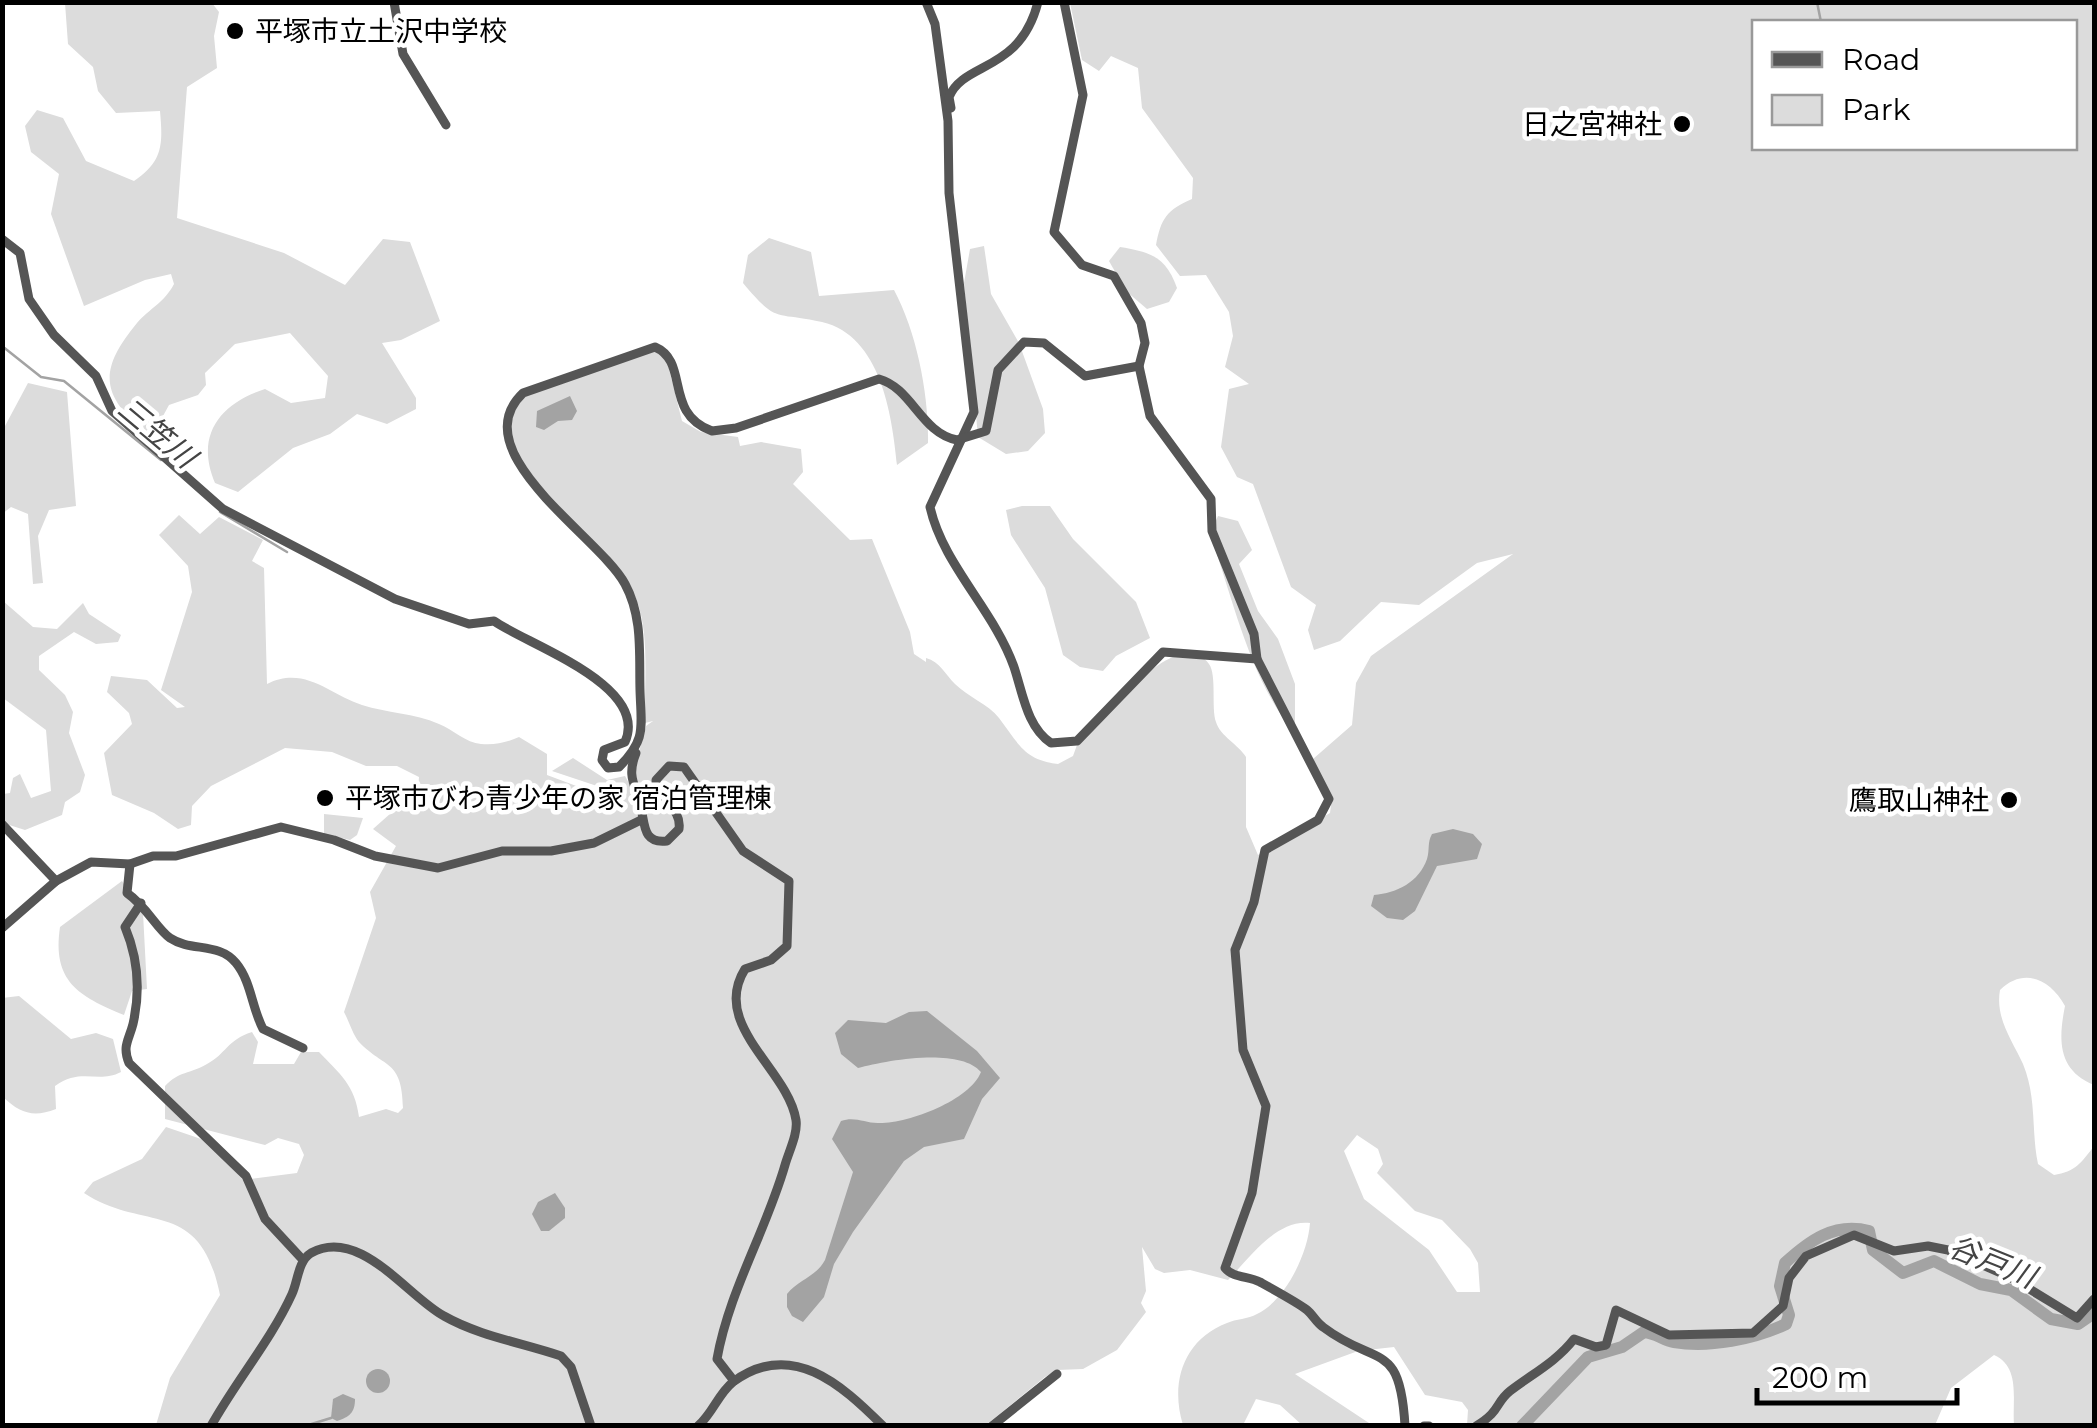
<svg xmlns="http://www.w3.org/2000/svg" width="2097" height="1428" viewBox="0 0 2097 1428" font-family="Montserrat,'Noto Sans JP',sans-serif">
	<style>
		.green { fill: #dcdcdc; fill-rule: evenodd }
		.water { fill: #a3a3a3 }
		.lines { fill: none; stroke-linecap: round; stroke-linejoin: round }
		.stream { stroke: #a3a3a3; stroke-width: 2.5 }
		.river { stroke: #a3a3a3; stroke-width: 12 }
		.minor { stroke: #555; stroke-width: 9 }
		.poi-dot { fill: #000; stroke: #fff; stroke-width: 4 }
		.labels { text-anchor: middle; stroke-width: 9; stroke-linejoin: round; paint-order: stroke }
		.poi-label { font-size: 28px; fill: #000; stroke: #fff; text-anchor: start }
		.water-label { font-size: 30px; font-style: italic; fill: #444; stroke: #fff }
	</style>
	<rect width="100%" height="100%" fill="#fff"/>
	<!-- green -->
	<g class="green">
		<path d="M65,3H212L219,12L214,36L217,68L187,87L177,218L284,253L345,285L383,239L410,242L440,321L401,340L382,343L416,398V409L387,424L357,414L330,434L293,448L238,492L215,483C195,436 219,404 265,389L291,403L325,398L328,376L290,333L235,344L205,373L206,385L198,395L169,405L151,438C104,398 94,375 137,323C150,308 164,303 174,284L171,274L145,280L84,306L51,214L59,174L31,152L25,126L37,110L63,118L86,161L134,181C163,161 163,145 160,111L116,113L98,91L93,67L68,44Z"/>
		<path d="M1070,3H2094V1085C2058,1070 2058,1041 2065,1006C2050,979 2024,967 2000,990C1995,1018 2012,1040 2023,1064C2037,1098 2031,1130 2038,1164L2054,1175C2075,1172 2082,1162 2094,1146V1425H2014C2012,1400 2021,1367 1994,1355L1951,1388L1935,1425H1467L1468,1410L1462,1402L1425,1395L1394,1347L1358,1351L1295,1374L1372,1425H1302L1280,1405L1256,1399L1243,1425H1183C1170,1383 1183,1340 1227,1323C1236,1319 1248,1319 1257,1314C1286,1300 1308,1253 1310,1223C1276,1219 1250,1258 1228,1280L1190,1270L1164,1273L1155,1269L1142,1247L1146,1291L1141,1303L1146,1312L1117,1350L1083,1369L1057,1370L1045,1377L986,1425H156L170,1378L220,1295C200,1196 145,1233 84,1193L93,1182L142,1159L166,1127L207,1141L243,1180L297,1173L304,1155L299,1144L278,1138L265,1145L165,1119V1086C179,1071 190,1074 207,1064C226,1054 227,1040 252,1032L258,1042L253,1064H294L301,1052H319C340,1074 355,1085 359,1117L386,1109L398,1113L403,1108C402,1059 385,1069 359,1042C353,1035 349,1021 344,1012L376,918L370,892L396,846L373,829L418,789L419,777L397,766H366L332,752L285,748L211,786L192,806L191,825L178,829L154,813L112,795L104,753L132,724L129,713L107,692L111,676L147,680L177,708L185,707L161,690L192,592L188,566L159,535L179,515L200,534L219,517L263,540L252,561L264,568L267,684C305,665 330,695 362,705C387,713 414,713 439,724C452,729 466,743 481,744C495,745 506,743 519,737L547,754V775L587,790L615,792L552,771L573,758L607,780L625,776L630,785L646,726L653,721L645,723C644,685 650,637 637,601C620,554 501,466 509,424C511,416 519,405 523,397L655,350L666,357L682,421L701,432L738,437L740,446L761,442L801,449L803,472L793,484L850,540L872,539L910,632L914,654L926,662V658C940,662 945,674 955,684C968,697 988,704 999,718C1018,743 1024,760 1058,764L1073,756L1077,745C1098,724 1177,620 1209,664C1217,675 1211,708 1216,722C1220,736 1239,745 1246,757V827L1258,855L1330,813L1332,797L1313,759L1352,725L1356,683L1371,656L1513,554L1477,563L1419,605L1381,602L1340,641L1314,650L1308,630L1316,605L1291,587L1253,484L1237,477L1221,447L1229,389L1249,384L1225,367L1233,336L1229,312L1206,275L1180,276L1156,245C1161,218 1167,210 1192,199L1193,178L1142,108L1138,68L1111,56L1099,71L1082,60ZM1754,22H2074V148H1754ZM1357,1135L1378,1149L1383,1164L1377,1173L1415,1211L1442,1220L1470,1249L1478,1263L1480,1292H1457L1429,1250L1364,1199L1344,1151Z"/>
		<path d="M769,238L811,252L819,296L894,290C917,333 929,395 928,443L897,465C892,415 881,336 822,322C775,311 778,325 743,283L748,255Z"/>
		<path d="M984,246L991,294L1019,343L1043,409L1045,433L1028,451L1006,454L978,437L964,283L970,249Z"/>
		<path d="M1120,247C1151,252 1166,257 1177,288L1169,302L1147,309L1126,291L1109,261Z"/>
		<path d="M28,383L67,392L76,506L49,510L38,536L43,583L33,584L28,514L11,507L2,514L3,422L5,426Z"/>
		<path d="M1022,506H1050L1073,539L1136,602L1150,638L1116,656L1103,671L1080,667L1063,655L1045,588L1011,535L1006,510Z"/>
		<path d="M1218,516L1238,521L1252,550L1239,564L1258,611L1278,639L1295,684V734C1249,678 1234,601 1210,534Z"/>
		<path d="M3,601L33,627L57,629L83,603L89,614L121,635L118,642L96,644L74,632L39,656V670L65,695L73,712L69,733L85,775L80,792L65,802L62,815L25,830L3,823V794L10,793L13,778L20,774L31,798L51,791L46,730L3,698Z"/>
		<path d="M324,814L363,818L357,835L350,840L324,834Z"/>
		<path d="M122,881L143,913L147,989L132,991L124,1015C78,996 52,981 60,927Z"/>
		<path d="M19,996L71,1039L96,1033L113,1039L121,1072C98,1084 81,1067 55,1086L56,1109C33,1118 20,1113 3,1097L2,998Z"/>
	</g>
	<!-- water -->
	<g class="water">
		<path d="M570,396L577,411L572,420L558,421L544,430L536,427L537,411Z"/>
		<path d="M1453,829L1473,834L1482,844L1477,859L1437,866L1415,911L1403,920L1387,918L1371,906L1374,895C1397,893 1419,882 1427,859C1430,849 1427,843 1432,834Z"/>
		<path d="M927,1011L977,1051L1000,1078L982,1099L964,1139L924,1147L904,1161L853,1232L834,1264L824,1297L803,1322L792,1316L787,1307V1294C799,1279 816,1277 825,1260L853,1172L832,1139L841,1121C856,1116 866,1124 880,1123C910,1123 970,1100 981,1072C960,1047 887,1060 858,1068L841,1054L835,1033L848,1020L886,1023L909,1012Z"/>
		<path d="M555,1193L565,1208V1218L549,1231H541L532,1214L538,1202Z"/>
		<circle cx="378" cy="1381" r="12"/>
		<path d="M343,1394L355,1399C355,1413 349,1417 337,1421L331,1418L333,1399Z"/>
	</g>
	<g class="lines">
		<!-- stream -->
		<g class="stream">
			<path d="M1817,2L1821,22"/>
			<path d="M2,346L41,377L64,381L161,460"/>
			<path d="M220,512L287,552"/>
			<path d="M1411,1425V1426"/>
			<path d="M305,1426L331,1418"/>
		</g>
		<!-- river -->
		<path class="river" d="M1522,1426L1588,1357L1622,1347L1644,1332C1656,1333 1663,1340 1674,1342C1709,1348 1755,1339 1786,1324L1789,1315L1780,1286L1785,1263C1809,1241 1834,1222 1869,1231L1873,1250L1903,1273L1934,1261L1980,1284L2011,1290L2051,1319L2078,1324L2094,1313"/>
		<!-- minor -->
		<g class="minor">
			<path d="M394,2L403,54L446,125"/>
			<path d="M926,2L935,24L948,121L949,193L974,412L930,507C943,565 994,610 1014,667C1023,694 1027,727 1051,743L1077,741L1163,652L1257,659"/>
			<path d="M1064,2L1083,95L1054,232L1082,265L1114,276L1141,323L1145,343L1139,366L1150,416L1211,499L1212,531L1254,634L1257,659L1329,799L1318,820L1265,850L1254,902L1235,950L1243,1050L1266,1106L1252,1193L1225,1268C1233,1278 1248,1276 1260,1282C1269,1287 1300,1304 1307,1310C1313,1315 1316,1322 1323,1327C1377,1368 1400,1339 1405,1426"/>
			<path d="M951,108L949,97C964,61 1020,73 1038,2"/>
			<path d="M2,239L20,253L29,299L54,335L96,376L112,411L223,509L395,599L469,624L494,621C528,645 650,685 625,742L604,750L602,760L608,768L619,767C647,739 641,727 640,690C639,654 643,617 625,584C600,537 461,452 523,393L655,347C690,362 663,413 712,431L736,428L879,379C912,388 921,433 957,440L986,431L998,370L1024,342L1044,343L1085,376L1139,366"/>
			<path d="M636,753C626,778 636,784 641,808C645,825 643,844 667,841L679,829C682,806 657,802 656,780L669,766L684,767L743,851L789,881L787,946L771,960L745,969C710,1025 788,1069 796,1120C798,1134 789,1151 785,1165C766,1231 729,1291 717,1359L734,1381"/>
			<path d="M2,824L56,881"/>
			<path d="M130,864L127,893C147,907 157,929 170,938C191,952 219,942 236,963C251,981 252,1008 263,1029L303,1048"/>
			<path d="M141,903L125,927C138,958 141,989 133,1024C129,1040 122,1046 129,1063L246,1176L265,1219L303,1260"/>
			<path d="M2,928L56,881L91,862L130,864L153,856H176L281,827L334,840L375,856L438,868L502,851H551L594,843L641,820"/>
			<path d="M211,1426C236,1381 271,1340 292,1294C298,1281 298,1261 311,1253C360,1226 408,1297 444,1316C479,1336 523,1343 561,1356L571,1367L591,1426"/>
			<path d="M698,1426C713,1413 718,1394 733,1382C791,1339 841,1384 883,1426"/>
			<path d="M992,1426L1057,1374"/>
			<path d="M1424,1426H1429"/>
			<path d="M1476,1426C1501,1411 1495,1403 1510,1391C1532,1374 1556,1362 1574,1339L1596,1347L1606,1345L1616,1310L1669,1335L1753,1333L1783,1306L1789,1278L1806,1256L1854,1235L1894,1251L1928,1246L1948,1250L2008,1276L2077,1318L2094,1299"/>
		</g>
	</g>
	<!-- markers -->
	<g class="poi-dot">
		<circle cx="235" cy="31" r="10"/>
		<circle cx="1682" cy="124" r="10"/>
		<circle cx="325" cy="798" r="10"/>
		<circle cx="2009" cy="800" r="10"/>
	</g>
	<g class="labels">
		<!-- poi labels -->
		<g class="poi-label">
			<text x="255" y="41">平塚市立土沢中学校</text>
			<text x="1662" y="134" text-anchor="end">日之宮神社</text>
			<text x="345" y="808">平塚市びわ青少年の家 宿泊管理棟</text>
			<text x="1989" y="810" text-anchor="end">鷹取山神社</text>
		</g>
		<!-- water labels -->
		<g class="water-label">
			<text transform="translate(157 433) rotate(40)" y="10">三笠川</text>
			<text transform="translate(1992 1262) rotate(22)" y="10">谷戸川</text>
		</g>
	</g>
	<!-- border -->
	<rect width="2097" height="1428" fill="none" stroke="#000000" stroke-width="10"/>
	<!-- legend -->
	<rect x="1752" y="20" width="325" height="130" fill="#ffffff" stroke="#999999" stroke-width="2.5"/>
	<rect x="1772" y="52" width="50" height="15" fill="#555555" stroke="#999999" stroke-width="2.5"/>
	<text x="1842" y="70" font-size="30" fill="#000000">Road</text>
	<rect x="1772" y="95" width="50" height="30" fill="#dcdcdc" stroke="#999999" stroke-width="2.5"/>
	<text x="1842" y="120" font-size="30" fill="#000000">Park</text>
	<!-- scale -->
	<path d="M1757 1388v15h200v-15" fill="none" stroke="#000000" stroke-width="5"/>
	<text x="1772" y="1388" font-size="30" fill="#000000" stroke="#ffffff" stroke-width="8" paint-order="stroke">200 m</text>
</svg>
